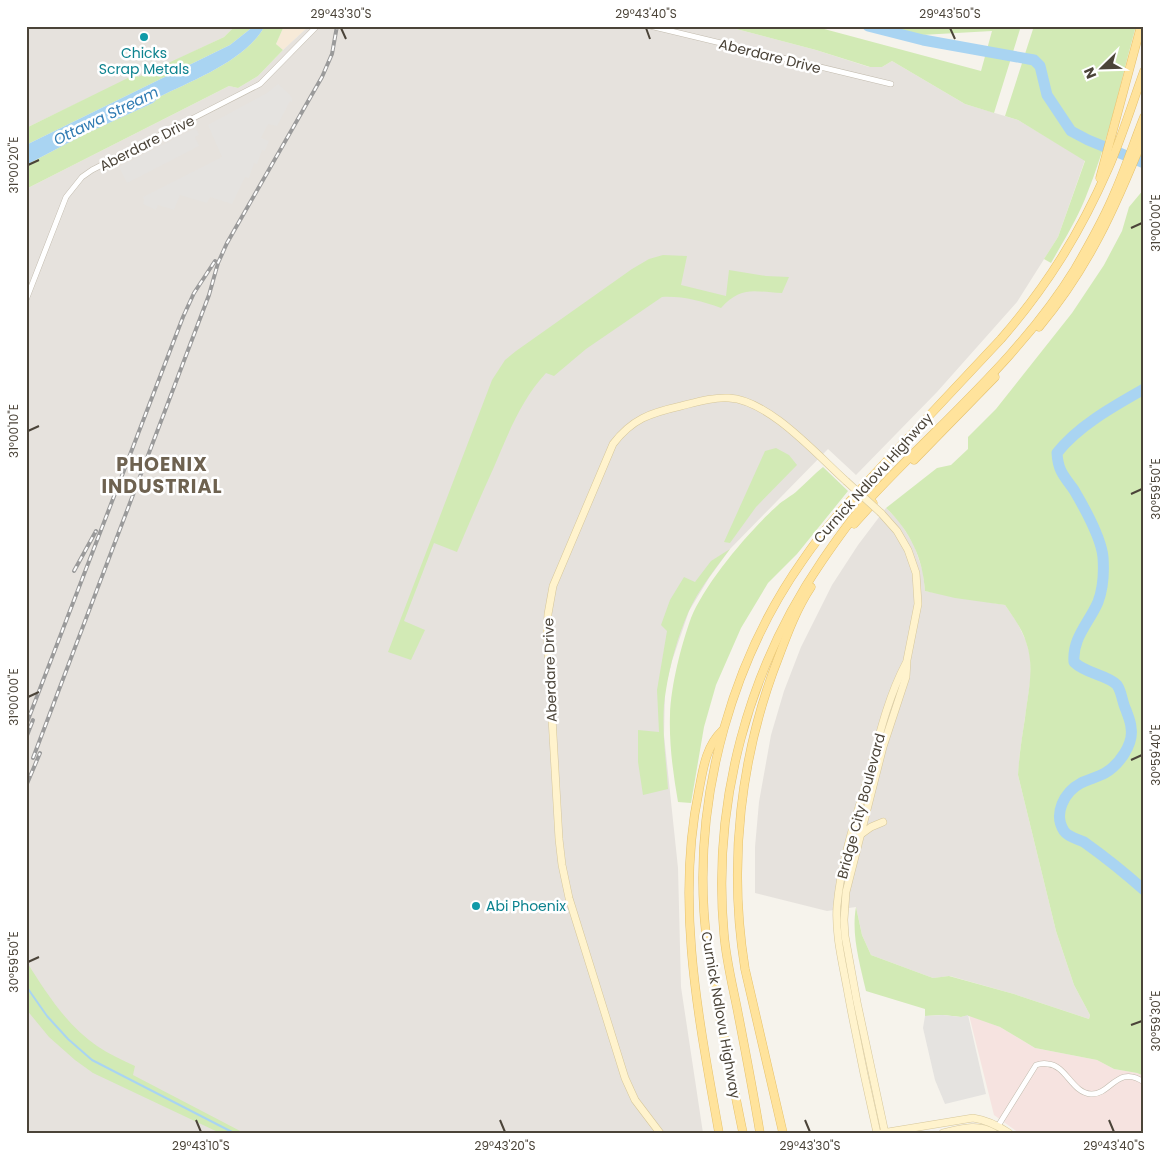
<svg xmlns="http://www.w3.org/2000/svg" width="1170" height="1159" viewBox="0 0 1170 1159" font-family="Poppins,sans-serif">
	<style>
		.commercial { fill: #f7ead8 }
		.industrial { fill: #e6e2dd }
		.medical { fill: #f6e3e0 }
		.green { fill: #d2eab5 }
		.parking { fill: #e5e3e0 }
		.water { fill: #a9d4f2 }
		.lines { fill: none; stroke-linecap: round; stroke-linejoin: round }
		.stream { stroke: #a9d4f2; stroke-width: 2 }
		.river { stroke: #a9d4f2; stroke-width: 11 }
		.street-casing { stroke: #c2bbae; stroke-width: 6 }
		.secondary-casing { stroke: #d6c79b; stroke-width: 8 }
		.primary-casing { stroke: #e6c16a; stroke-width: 9 }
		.street { stroke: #fff; stroke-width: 5 }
		.secondary { stroke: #fff3cd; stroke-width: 7 }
		.primary { stroke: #ffe39c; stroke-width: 8 }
		.rail-casing { stroke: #9a9a9a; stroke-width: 4 }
		.rail { stroke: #fff; stroke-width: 2; stroke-dasharray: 5.5; stroke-linecap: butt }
		.secondary-bridge-casing { stroke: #d6c79b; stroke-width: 8; stroke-linecap: butt }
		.secondary-bridge { stroke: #fff3cd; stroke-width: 7 }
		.ticks { fill: none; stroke: #4b4439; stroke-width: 2 }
		.culture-dot { fill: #0f9aa8; stroke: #fff; stroke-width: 2 }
		.labels { text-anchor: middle; stroke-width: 5; stroke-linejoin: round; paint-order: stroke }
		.culture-label { font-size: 14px; fill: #0d838f; stroke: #fff }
		.street-label { font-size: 14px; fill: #4b4439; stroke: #fff }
		.water-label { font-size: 15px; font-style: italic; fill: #2e7ab2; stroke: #fff }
		.district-label { font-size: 19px; font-weight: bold; letter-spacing: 1px; fill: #6e6250; stroke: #fff }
		.neatline { fill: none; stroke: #4b4439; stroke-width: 2 }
		.ticks-label { font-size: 12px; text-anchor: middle; fill: #4b4439 }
	</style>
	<rect width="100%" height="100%" fill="#f6f3ec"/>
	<!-- commercial -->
	<path class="commercial" d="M284,26H309L283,50L276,44Z"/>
	<!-- industrial -->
	<g class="industrial">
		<path d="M26,26H235L224,37L138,78L136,75L26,128Z"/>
		<path d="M309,26H725L816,50L869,67H882L892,61L965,104L1018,120L1085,160L1058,237L1017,302L937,392L856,475L828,449L730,549L709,578L689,611L672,661L665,690L664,735L678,868L681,987L703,1133H26V189L229,86L238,88L258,76L283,50Z"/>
		<path d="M886,508L899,521L914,545L923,572L925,591L1005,605L1017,622L1026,641L1030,655L1031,676L1020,752L1018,775L1056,931L1074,985L1090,1015L1089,1019L1014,994L950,976L933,978L871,955L862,935L856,907L827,911L755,893V847L759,802L771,735L784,691L801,647L832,585L858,545Z"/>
	</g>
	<!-- medical -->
	<path class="medical" d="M969,1015L1000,1027L1035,1048L1097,1060L1114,1069L1137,1073L1144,1076V1133H1019L994,1115Z"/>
	<!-- green -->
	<g class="green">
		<path d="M235,26H254L230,45L26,145V128L136,74L138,77L224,37Z"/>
		<path d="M265,26H284L276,44L283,50L258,76L238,88L229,86L26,189V165L87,133L153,103L159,97C193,80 245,61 265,26Z"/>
		<path d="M725,26H813L981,71L992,31L921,35L886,26H1021L994,113L965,104L892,61L882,67H870L816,50Z"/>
		<path d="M1034,26H1136C1120,83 1108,144 1085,199C1076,221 1063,242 1051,263L1044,259L1058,237L1085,161L1018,120L1005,116Z"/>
		<path d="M1144,189V1076L1137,1073L1114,1069L1097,1060L1035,1048L1000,1027L969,1016L961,1017L943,1015L925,1016V1009L866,991C860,964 851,935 856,907L862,935L871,955L933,978L949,976L1014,994L1089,1019L1090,1015L1074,985L1056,931L1018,775C1019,756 1022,737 1025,718C1028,692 1035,667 1026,642C1022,628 1013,617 1005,605L955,598L925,591C923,558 910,531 886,508L937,468L951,465L968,449V437L996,409L1072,313L1104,265L1122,231L1129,207Z"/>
		<path d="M663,255L687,256L681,285L726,296L729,270L766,276L789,277L782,293C754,292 742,285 721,308C701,301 683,296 662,297L586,349L554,376L546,373C521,400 508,434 494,467C481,495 469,524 457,552L434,543L404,621L425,630L411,660L388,652L492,380L505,360L516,351L632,269L649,259Z"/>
		<path d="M776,448L789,455L797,465L756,507L730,543L724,542L765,451Z"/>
		<path d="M823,467L848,491L797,554L768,583L741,628L716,685L704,727L691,803L678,802C673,773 669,744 670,715C671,685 681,646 691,618C705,583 749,531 777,506C783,500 792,496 798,490C807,482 814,474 823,467Z"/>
		<path d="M730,549C715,569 698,590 688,613C678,636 670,664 666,690C660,722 666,756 668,789L643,795L638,762V730L659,732L657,690L667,631L661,625L670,600L684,577L695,582L711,561Z"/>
		<path d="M26,961C46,992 66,1025 97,1046C109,1054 122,1060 135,1066L133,1075L244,1133H220L93,1073L75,1060L49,1037L26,1009Z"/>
	</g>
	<!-- parking -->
	<g class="parking">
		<path d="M278,84L289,94L292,98V102L290,101L277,126L268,124L261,138L269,141L265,151L262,150L257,164L254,163L249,178L245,177L232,204L210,197L207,203L180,195L174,210L158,205L156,210L143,204L144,200L143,197L222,157L208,125L267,93Z"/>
		<path d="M196,128L199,135L195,137L199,146L127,183L119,167Z"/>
		<path d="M943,1015L961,1017L968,1015L986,1094L945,1104L935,1080L923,1028L925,1016Z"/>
	</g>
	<!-- water -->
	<path class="water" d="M254,26H265C245,61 193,80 159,97L153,103L87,133L26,165V145L230,45Z"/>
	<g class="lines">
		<!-- stream -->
		<path class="stream" d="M26,986L47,1016L68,1039L92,1060L234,1133"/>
		<!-- river -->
		<g class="river">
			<path d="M868,26L923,40L1034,60L1040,66L1047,95L1071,131L1088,140L1144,163"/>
			<path d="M1144,389C1114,406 1078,426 1057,453C1058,471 1064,476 1074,490C1084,507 1101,537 1103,557C1104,571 1103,589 1098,602C1089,623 1072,638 1074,662C1086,674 1108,675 1117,685C1122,692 1122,702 1126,710C1128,716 1131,722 1131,728C1134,744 1119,765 1105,773C1098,777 1089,779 1081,783C1064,792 1053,814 1064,831C1068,837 1078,839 1084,842C1105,857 1125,873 1144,890"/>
		</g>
		<defs>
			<g id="street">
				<path d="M650,26L891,84"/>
				<path d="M26,300L66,197L82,177L92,170L260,84L317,26"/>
				<path d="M998,1126L1036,1065C1039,1064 1044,1063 1048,1064C1066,1065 1072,1093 1091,1094C1111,1095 1117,1064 1144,1082"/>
			</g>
			<g id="secondary">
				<path d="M881,513L897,531L908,550L916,573L918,604L907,660L906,677L883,747L846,892L844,920L845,936L857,1002L885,1133"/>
				<path d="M860,835L871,827L883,822"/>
				<path d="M660,1133L635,1100L625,1078L569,898L562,865L559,839L547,631L548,614L553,586L613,444C632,419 650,413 681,406C697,402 713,397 729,398C769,400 817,455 846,481"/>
				<path d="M877,1133C866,1085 856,1037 847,988C842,961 835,933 837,906C841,861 856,817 869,774C879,736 888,697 906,663"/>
				<path d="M882,1133L973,1118C987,1120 997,1125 1009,1133"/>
				<path d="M943,1133C960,1129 978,1123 994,1133"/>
			</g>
			<g id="primary">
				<path d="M1100,178L1141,26"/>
				<path d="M1039,327C1089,267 1115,208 1144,136"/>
				<path d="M914,460L995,377"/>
				<path d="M854,524L873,503"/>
				<path d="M719,1133C699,1020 675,904 699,790C703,769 706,746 722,731"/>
				<path d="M743,1133C735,1095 728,1056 720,1018C714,983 706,948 704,912C696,790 733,659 803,560C830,520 864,486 896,451C931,414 966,376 1001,339C1047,286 1080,233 1108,169C1122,137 1132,104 1144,71"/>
				<path d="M760,1133C753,1091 745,1049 737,1008C732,983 726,959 724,934C712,803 748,669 822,561C835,542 848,523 863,506C934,428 1019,360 1075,269C1089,245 1104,219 1115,192C1126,167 1134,142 1144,117"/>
				<path d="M783,1133L745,969C728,864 740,755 779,656C788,632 797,608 811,587"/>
			</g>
		</defs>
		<!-- street casing -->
		<use href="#street" class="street-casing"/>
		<!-- secondary casing -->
		<use href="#secondary" class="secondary-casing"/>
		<!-- primary casing -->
		<use href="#primary" class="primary-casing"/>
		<!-- street -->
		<use href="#street" class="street"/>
		<!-- secondary -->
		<use href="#secondary" class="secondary"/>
		<!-- primary -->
		<use href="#primary" class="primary"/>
		<defs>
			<g id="rail">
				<path d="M74,571L96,531"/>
				<path d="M26,725L183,317L194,293L215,261"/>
				<path d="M26,738L33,720"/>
				<path d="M33,758L209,295L218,263L227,243L322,77L332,54L337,26"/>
				<path d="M26,786L40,753"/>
			</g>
		</defs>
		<!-- rail casing -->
		<use href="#rail" class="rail-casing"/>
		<!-- rail -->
		<use href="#rail" class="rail"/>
		<defs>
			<path id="secondary-bridge" d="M846,481L881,513"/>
		</defs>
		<!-- secondary-bridge casing -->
		<use href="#secondary-bridge" class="secondary-bridge-casing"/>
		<!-- secondary-bridge -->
		<use href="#secondary-bridge" class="secondary-bridge"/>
	</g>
	<!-- ticks -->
	<path class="ticks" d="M341,28L346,39M646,28L650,39M950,28L955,39M28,165L39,160M1131,228L1142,223M28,431L39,426M1131,494L1142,489M28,697L39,692M1131,760L1142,755M28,962L39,957M1131,1025L1142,1021M196,1120L201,1132M500,1120L505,1132M805,1120L810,1132M1109,1120L1114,1132"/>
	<!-- markers -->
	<g class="culture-dot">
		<circle cx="144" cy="37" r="5"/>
		<circle cx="476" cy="906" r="5"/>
	</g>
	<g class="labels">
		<!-- culture labels -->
		<g class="culture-label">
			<text x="144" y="58">Chicks<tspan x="144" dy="16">Scrap Metals</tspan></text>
			<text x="486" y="911" text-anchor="start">Abi Phoenix</text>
		</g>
		<!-- street labels -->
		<g class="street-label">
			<text transform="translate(770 56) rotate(14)" y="5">Aberdare Drive</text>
			<text transform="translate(147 143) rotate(-27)" y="5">Aberdare Drive</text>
			<text transform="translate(873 478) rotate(-48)" y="5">Curnick Ndlovu Highway</text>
			<text transform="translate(550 670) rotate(-92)" y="5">Aberdare Drive</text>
			<text transform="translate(861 806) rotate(-75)" y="5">Bridge City Boulevard</text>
			<text transform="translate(721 1015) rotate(80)" y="5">Curnick Ndlovu Highway</text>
		</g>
		<!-- water labels -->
		<g class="water-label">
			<text transform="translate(106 116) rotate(-26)" y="5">Ottawa Stream</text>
		</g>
		<!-- district labels -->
		<g class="district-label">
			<text x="162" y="471">PHOENIX<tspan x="162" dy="22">INDUSTRIAL</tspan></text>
		</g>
	</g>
	<!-- border -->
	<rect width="1170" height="1159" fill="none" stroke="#ffffff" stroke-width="55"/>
	<!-- north arrow -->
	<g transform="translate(1102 68) rotate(247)" stroke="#ffffff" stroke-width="4" paint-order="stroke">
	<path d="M0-4L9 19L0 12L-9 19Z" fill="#4b4439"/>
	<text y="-8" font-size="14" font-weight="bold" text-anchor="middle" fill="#4b4439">N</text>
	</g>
	<rect x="28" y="28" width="1114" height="1104" class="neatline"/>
	<g class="ticks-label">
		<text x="341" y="18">29°43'30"S</text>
		<text x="646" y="18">29°43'40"S</text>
		<text x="950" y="18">29°43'50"S</text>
		<text transform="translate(14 165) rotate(-90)" y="4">31°00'20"E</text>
		<text transform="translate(1156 223) rotate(-90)" y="4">31°00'00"E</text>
		<text transform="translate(14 431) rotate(-90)" y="4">31°00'10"E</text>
		<text transform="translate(1156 489) rotate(-90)" y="4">30°59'50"E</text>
		<text transform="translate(14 697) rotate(-90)" y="4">31°00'00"E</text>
		<text transform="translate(1156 755) rotate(-90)" y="4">30°59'40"E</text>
		<text transform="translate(14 962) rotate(-90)" y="4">30°59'50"E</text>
		<text transform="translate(1156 1021) rotate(-90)" y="4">30°59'30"E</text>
		<text x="201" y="1150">29°43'10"S</text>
		<text x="505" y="1150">29°43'20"S</text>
		<text x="810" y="1150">29°43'30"S</text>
		<text x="1114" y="1150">29°43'40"S</text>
	</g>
</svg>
